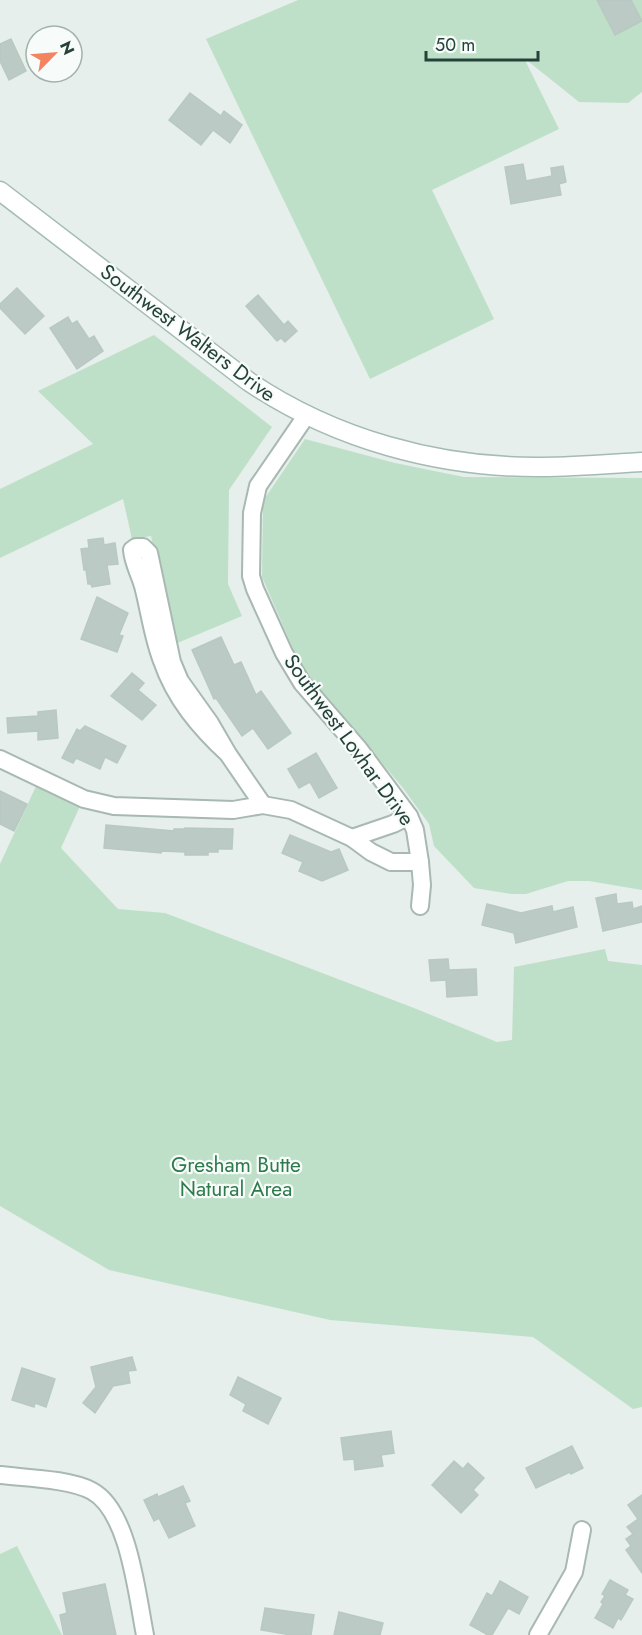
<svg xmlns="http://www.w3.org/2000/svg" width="642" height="1635" viewBox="0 0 642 1635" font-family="Jost,sans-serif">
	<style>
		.green { fill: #bfe0c8 }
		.building { fill: #bbcac4; stroke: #b8c9c2; stroke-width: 1.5 }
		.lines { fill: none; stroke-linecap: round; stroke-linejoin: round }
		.street-casing { stroke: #a8b8b2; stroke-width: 20 }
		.secondary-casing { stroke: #a4bbb3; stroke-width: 21 }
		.street { stroke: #fff; stroke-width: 16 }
		.secondary { stroke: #fff; stroke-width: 18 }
		.labels { text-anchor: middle; stroke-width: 4.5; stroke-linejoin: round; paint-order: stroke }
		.street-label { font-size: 21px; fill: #24423a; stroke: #f7fbf9 }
		.park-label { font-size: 21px; fill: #2d7a4b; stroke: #f7fbf9 }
	</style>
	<rect width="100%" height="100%" fill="#e6efeb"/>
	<!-- green -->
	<g class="green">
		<path d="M298,0H642V92L628,103L579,102L524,58L559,129L432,190L494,319L370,379L206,39Z"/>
		<path d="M154,335L272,427L229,490L228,584L242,616L175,644L151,536L132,539L123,499L0,558V489L93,444L38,391Z"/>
		<path d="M305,439L395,463L464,477L642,478V890L589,881H568L526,894H511L474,888L434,846L429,824L403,788L301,667L262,577L263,501Z"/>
		<path d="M37,784L81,804L61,848L118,909L165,913L414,1008L497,1042L512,1040L514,967L605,949L608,961L642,965V1407L633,1409L533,1337L330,1320L109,1270L0,1206V864Z"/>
		<path d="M17,1546L62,1635H0V1554Z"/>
	</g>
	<!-- building -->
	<g class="building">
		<path d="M597,0H631L642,21L615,35Z"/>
		<path d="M11,39L26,71L9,80L0,61V44Z"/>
		<path d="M190,93L221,116L224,111L242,125L230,143L213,130L201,145L169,120Z"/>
		<path d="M523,164L526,181L552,176L551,168L563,166L566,182L559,184L561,195L511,204L505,167Z"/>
		<path d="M17,288L44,316L25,334L0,308V304Z"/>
		<path d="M258,295L284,325L288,321L297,331L285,342L281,338L277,341L246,306Z"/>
		<path d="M68,317L72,324L77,321L89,339L94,336L103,351L77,369L50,328Z"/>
		<path d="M103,538L104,545L115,543L118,564L107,565L110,584L92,587L91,584H88L86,570H84L81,549L89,548L88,540Z"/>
		<path d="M97,597L128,613L119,635L123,636L117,652L81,639Z"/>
		<path d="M221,637L234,665L241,662L256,695L261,691L291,733L268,749L253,728L242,736L216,698L214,699L192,650Z"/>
		<path d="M132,673L144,683L138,690L156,705L142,720L111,696Z"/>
		<path d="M56,710L58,738L38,740V731L8,733L7,718L38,716V712Z"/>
		<path d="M85,726L126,746L117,763L105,757L100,769L76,758L73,763L62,758L77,729L80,731Z"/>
		<path d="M316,753L337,788L319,798L310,782L299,788L288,769Z"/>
		<path d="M0,791L27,804L14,831L0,824Z"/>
		<path d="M106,825L174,831V829H185V828L233,829L232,849H218V852H208V855H185V852L161,851V853L104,848Z"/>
		<path d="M290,835L331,852L339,849L348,870L322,881L299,871L303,862L282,853Z"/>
		<path d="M616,894L617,904L632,902L633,909L642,906V922L603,931L596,898Z"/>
		<path d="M487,904L521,913L552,906L553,912L573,907L577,927L516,943L514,933L482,925Z"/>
		<path d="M448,959L449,970L476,969L477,995L447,997L446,980L431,981L429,960Z"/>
		<path d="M132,1357L136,1370L128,1371L130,1383L113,1386L95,1413L83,1403L96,1387L91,1367Z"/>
		<path d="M22,1368L55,1379L46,1407L35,1403L34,1407L12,1400Z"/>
		<path d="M238,1377L281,1398L268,1424L243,1411L246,1404L230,1395Z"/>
		<path d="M391,1431L394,1453L381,1455L383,1466L355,1470L354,1459L344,1460L341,1438Z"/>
		<path d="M572,1446L583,1468L571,1474L570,1472L536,1488L526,1468Z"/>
		<path d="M454,1461L463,1469L468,1463L484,1478L473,1490L478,1495L461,1513L432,1485Z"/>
		<path d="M183,1486L190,1501L185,1503L195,1526L169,1538L159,1518L154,1521L144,1500L157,1494L158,1497Z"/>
		<path d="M642,1495V1573L626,1550L631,1546L626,1539L633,1534L627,1527L638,1519L628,1505Z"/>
		<path d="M610,1580L628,1590L625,1595L633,1599L621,1620L618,1618L613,1628L595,1618L603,1604L601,1602L605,1596L602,1594Z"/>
		<path d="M500,1581L528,1597L519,1614L508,1608L492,1635H488L470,1625L487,1593L492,1596Z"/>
		<path d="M105,1584L116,1635H64L60,1615L67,1613L63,1593Z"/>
		<path d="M265,1608L314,1615L311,1635H291L261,1630Z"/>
		<path d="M339,1612L383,1623L380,1635H334Z"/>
	</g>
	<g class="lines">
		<defs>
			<g id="street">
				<path d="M306,416L258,486L252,513L251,576L255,589L284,653L302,683L359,749L409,816L415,830L420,862L422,885L420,906"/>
				<path d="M228,754C200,728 175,699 162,661C153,638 150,614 144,590C141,576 133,564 132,550L136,547H143L149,553L172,662L180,681L210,723L228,754L263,805"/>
				<path d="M0,759L84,799L114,806L233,810L263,805L291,810L352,838L371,852L391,862H420"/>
				<path d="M352,838L393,824L409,816"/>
				<path d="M0,1475C25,1478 70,1479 92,1491C129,1511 137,1595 145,1635"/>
				<path d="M538,1635L574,1572L582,1530"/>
			</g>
			<path id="secondary" d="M0,191L248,381C334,439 438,468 542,467C575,467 609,464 642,462"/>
		</defs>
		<!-- street casing -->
		<use href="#street" class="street-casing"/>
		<!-- secondary casing -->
		<use href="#secondary" class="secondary-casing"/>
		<!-- street -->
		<use href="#street" class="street"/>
		<!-- secondary -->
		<use href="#secondary" class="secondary"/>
	</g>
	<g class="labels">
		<!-- street labels -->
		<g class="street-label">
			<text transform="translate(188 333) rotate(37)" y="7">Southwest Walters Drive</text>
			<text transform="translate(349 740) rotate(54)" y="7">Southwest Lovhar Drive</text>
		</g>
		<!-- park labels -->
		<g class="park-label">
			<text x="236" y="1172">Gresham Butte<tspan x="236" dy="24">Natural Area</tspan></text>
		</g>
	</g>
	<!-- north arrow -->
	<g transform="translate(54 54) rotate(65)"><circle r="28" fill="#f7fbf9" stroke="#a3b1ad" stroke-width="1.5"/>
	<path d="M0-4.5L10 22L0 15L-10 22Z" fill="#f4845f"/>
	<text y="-9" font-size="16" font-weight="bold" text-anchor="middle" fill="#24423a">N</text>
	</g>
	<!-- scale -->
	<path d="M426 51v9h112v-9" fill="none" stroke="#24423a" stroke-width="3"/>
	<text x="435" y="51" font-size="18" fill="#24423a" stroke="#f7fbf9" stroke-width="4.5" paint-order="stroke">50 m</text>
</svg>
